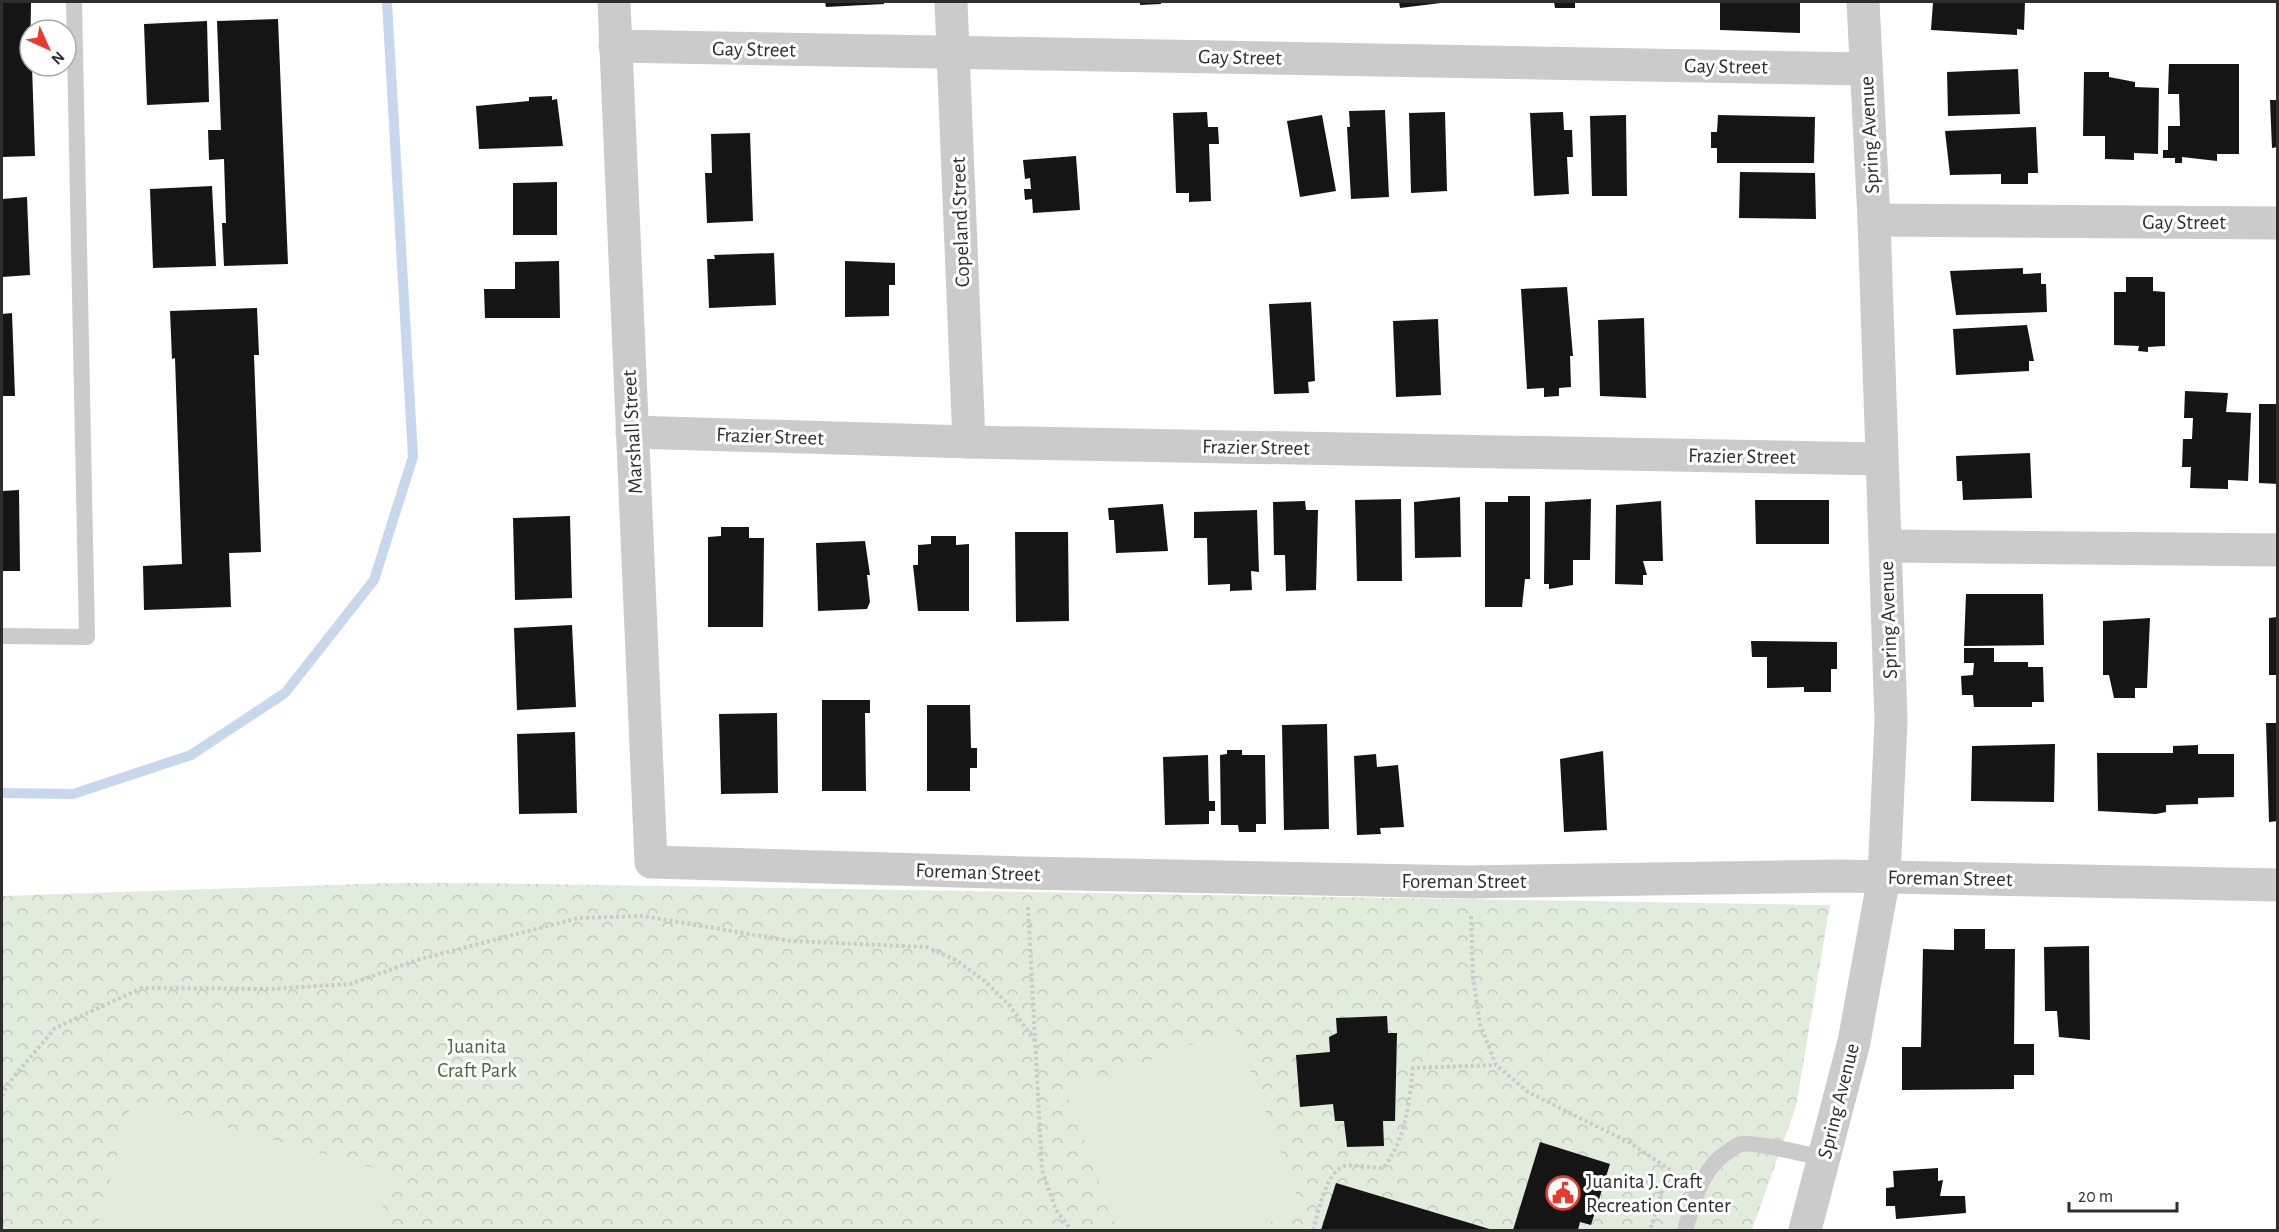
<svg xmlns="http://www.w3.org/2000/svg" width="2279" height="1232" viewBox="0 0 2279 1232" font-family="'Alegreya Sans',sans-serif">
	<style>
		.forest { fill: url(#forest-crowns) }
		.pitch { fill: #e2ecdc }
		.lines { fill: none; stroke-linecap: round; stroke-linejoin: round }
		.stream { stroke: #c7d8ec; stroke-width: 10 }
		.building { fill: #151515 }
		.path { stroke: #cbcbcb; stroke-width: 4; stroke-dasharray: 3 3; stroke-linecap: butt }
		.service { stroke: #cbcbcb; stroke-width: 16 }
		.minor { stroke: #cbcbcb; stroke-width: 33 }
		.tertiary { stroke: #cbcbcb; stroke-width: 33 }
		.labels { text-anchor: middle; stroke-width: 6; stroke-linejoin: round; paint-order: stroke }
		.street-label { font-size: 21px; fill: #2e2e2e; stroke: #fff }
		.park-label { font-size: 21px; fill: #4a6b3b; stroke: #fff }
		.poi-label { font-size: 21px; fill: #2e2e2e; stroke: #fff; text-anchor: start }
	</style>
	<defs>
		<pattern id="forest-crowns" width="20" height="18" patternUnits="userSpaceOnUse" patternTransform="scale(1.5)"><rect width="20" height="18" fill="#e2ecdc"/><path d="M2 6a3 3 0 1 1 6 0M12 15a3 3 0 1 1 6 0" fill="none" stroke="#c2cbbd"/></pattern>
	</defs>
	<rect width="100%" height="100%" fill="#fff"/>
	<!-- forest -->
	<path class="forest" d="M392,883H475L1830,905L1796,1106L1752,1230H2V896Z"/>
	<!-- pitch -->
	<g class="pitch">
		<path d="M1235,1028L1302,1211L1248,1230H1117L1066,1092Z"/>
		<path d="M132,1101L392,1173L376,1230H96Z"/>
	</g>
	<g class="lines">
		<!-- stream -->
		<path class="stream" d="M2,793L73,794L191,755L285,693L374,580L413,457L387,2"/>
	</g>
	<!-- building -->
	<g class="building">
		<path d="M2,2H31L30,66H32L35,156L2,157Z"/>
		<path d="M825,2H884V4L826,7Z"/>
		<path d="M1140,2H1161V4L1140,5Z"/>
		<path d="M1399,2H1441V3L1400,8Z"/>
		<path d="M1554,2H1575V8H1555Z"/>
		<path d="M1720,2H1800V33L1720,30Z"/>
		<path d="M1933,2H2025L2024,30L2017,29V35L1931,30Z"/>
		<path d="M278,19L288,264L224,266L222,223H226L224,159L209,160L208,130H221L217,21Z"/>
		<path d="M207,21L209,102L147,105L144,24Z"/>
		<path d="M2169,64H2239V154H2217V161L2182,157V163H2175V158H2163V150H2168V126H2180L2179,94H2168Z"/>
		<path d="M2018,69L2020,114L1948,116L1947,72Z"/>
		<path d="M2084,72H2109V77L2135,82V87L2159,88L2158,154L2134,153V160L2105,159V136H2083Z"/>
		<path d="M552,96V100L557,99L563,146L479,149L476,106L529,101V97Z"/>
		<path d="M2270,100H2278V147L2272,148Z"/>
		<path d="M1385,110L1389,197L1351,199L1347,127H1350L1349,111Z"/>
		<path d="M1207,112L1208,127H1218L1219,144H1209L1211,201L1189,202V193H1176L1173,113Z"/>
		<path d="M1445,112L1447,191L1411,193L1409,113Z"/>
		<path d="M1563,112L1564,130H1572L1573,157H1567L1569,194L1534,196L1530,113Z"/>
		<path d="M1322,115L1336,191L1300,197L1287,121Z"/>
		<path d="M1626,115L1627,196H1592L1590,116Z"/>
		<path d="M1718,115L1815,117L1814,163H1717V148H1711V132H1717Z"/>
		<path d="M2036,127L2038,173H2028V184H2001V174L1950,175L1945,131Z"/>
		<path d="M750,133L753,221L707,223L705,173H712L711,134Z"/>
		<path d="M1076,156L1080,210L1033,213L1032,199L1025,200L1024,189H1031L1030,178L1025,179L1023,160Z"/>
		<path d="M1740,172L1815,173L1816,219L1739,218Z"/>
		<path d="M557,182V235H513V183Z"/>
		<path d="M212,186L216,266L153,268L150,189Z"/>
		<path d="M27,197L30,275L2,277V199Z"/>
		<path d="M774,253L776,305L709,308L707,259H715L714,255Z"/>
		<path d="M559,261L560,318H485L484,289H515V262Z"/>
		<path d="M845,261L895,263V285H889V316L845,317Z"/>
		<path d="M2023,268V274L2041,273V284H2046L2047,312L1956,315L1950,271Z"/>
		<path d="M2126,277H2153V291L2165,292V346L2148,347V352L2138,351L2139,346L2114,345V292H2126Z"/>
		<path d="M1567,287L1573,356H1570L1571,387L1559,388V396L1544,397V388L1527,389L1521,289Z"/>
		<path d="M1311,302L1315,381L1308,382L1309,393L1274,394L1269,304Z"/>
		<path d="M257,308L259,355H254L261,552L229,553L231,607L144,610L143,566L182,564L175,358L172,359L170,311Z"/>
		<path d="M12,313L15,396H2V314Z"/>
		<path d="M1644,318L1646,398L1600,396L1598,320Z"/>
		<path d="M1438,319L1441,395L1396,397L1393,321Z"/>
		<path d="M2027,325L2034,361H2029V371L1956,375L1953,329Z"/>
		<path d="M2185,391L2228,393L2226,412L2251,413L2248,481L2228,480V489L2190,488L2191,467H2182L2183,439H2192L2193,418H2184Z"/>
		<path d="M2259,404H2278V484L2259,483Z"/>
		<path d="M2030,453L2032,498L1963,500L1962,481H1957L1956,456Z"/>
		<path d="M19,490L20,571H2V491Z"/>
		<path d="M1508,496H1530V579H1525L1522,607H1485V502H1508Z"/>
		<path d="M1460,497L1461,557L1415,558L1414,502Z"/>
		<path d="M1401,499L1402,581H1357L1355,500Z"/>
		<path d="M1591,499L1590,560H1573V585L1549,589V584H1544L1545,502Z"/>
		<path d="M1755,500H1829V544H1756Z"/>
		<path d="M1305,501L1306,510H1318L1316,590L1286,591L1285,555H1274L1273,502Z"/>
		<path d="M1661,501L1663,561H1643L1647,575H1643V585L1615,584L1616,505Z"/>
		<path d="M1163,504L1168,551L1116,553L1114,520H1109L1108,508Z"/>
		<path d="M1257,510L1259,572L1251,571L1252,590L1230,591V584L1208,585L1207,538H1194V512Z"/>
		<path d="M570,516L572,598L515,600L513,518Z"/>
		<path d="M721,527H749V538H764L763,627H708V537L721,536Z"/>
		<path d="M1015,532H1068L1069,621L1016,622Z"/>
		<path d="M931,536H956V545L969,544V611H918L913,565H918V545L931,544Z"/>
		<path d="M865,541L870,575H867L870,602L867,609L818,611L816,543Z"/>
		<path d="M1966,594H2043L2044,645L1964,646Z"/>
		<path d="M2278,617V675H2269V618Z"/>
		<path d="M2150,618L2147,688H2135V698H2114L2109,675H2103V621Z"/>
		<path d="M572,625L576,707L517,710L514,628Z"/>
		<path d="M1751,641L1837,642V669H1831V692H1804V687L1767,688V657H1752Z"/>
		<path d="M1964,648H1994V662H2028V667H2043L2044,702H2032V707H1974L1973,695H1962L1961,676L1973,675L1974,663H1964Z"/>
		<path d="M822,700H870V713H865L866,791H822Z"/>
		<path d="M927,705H970L971,748H977V768H970V791H927Z"/>
		<path d="M777,713L778,793L721,794L719,714Z"/>
		<path d="M2266,723H2278V821L2269,822Z"/>
		<path d="M1327,724L1329,829L1284,830L1282,725Z"/>
		<path d="M575,732L577,813L519,814L517,734Z"/>
		<path d="M2055,744L2054,802L1971,801L1972,746Z"/>
		<path d="M2198,745V754H2234V797L2198,798V804L2166,805V812L2156,814L2098,811L2097,753H2173V746Z"/>
		<path d="M1227,750H1242V755H1265L1266,824H1256V832H1239L1238,825H1221L1220,755L1227,754Z"/>
		<path d="M1603,751L1607,830L1564,832L1560,759Z"/>
		<path d="M1376,754L1377,767L1398,765L1404,827L1380,828L1381,834L1357,835L1354,756Z"/>
		<path d="M1208,755L1209,801H1215V811H1209V824L1165,825L1163,757Z"/>
		<path d="M1954,929H1985V949H2015L2014,1044H2034V1075H2014V1089L1902,1090V1047H1921L1923,949L1954,950Z"/>
		<path d="M2089,946L2090,1040L2059,1037L2057,1011H2045L2044,947Z"/>
		<path d="M1387,1016L1388,1033H1397L1395,1121H1383L1384,1146L1347,1147L1344,1121H1335L1333,1104L1300,1107L1296,1055L1330,1052L1329,1037L1337,1033L1336,1018Z"/>
		<path d="M1540,1142L1610,1164L1591,1225L1580,1222L1578,1230H1513Z"/>
		<path d="M1938,1168V1181L1943,1180L1940,1196H1965L1966,1213L1896,1219L1895,1206H1886V1188L1894,1187L1893,1171Z"/>
		<path d="M1336,1183L1493,1230H1321Z"/>
	</g>
	<g class="lines">
		<!-- path -->
		<g class="path">
			<path d="M1028,907L1042,1170L1056,1210L1071,1230"/>
			<path d="M1471,916L1473,978L1480,1024L1496,1065L1528,1092L1630,1143L1669,1169L1650,1230"/>
			<path d="M2,1096L7,1085L55,1028L142,988L269,989L350,984L417,960L578,918L643,916L791,941L926,947L956,960L986,982L1010,1006L1034,1040"/>
			<path d="M1313,1230C1318,1214 1326,1170 1345,1166C1357,1164 1371,1168 1383,1168C1406,1140 1409,1103 1413,1068L1496,1065"/>
		</g>
		<!-- service -->
		<g class="service">
			<path d="M2,636L87,637L74,2"/>
			<path d="M1685,1230C1694,1201 1701,1168 1729,1151C1732,1149 1737,1145 1741,1144C1753,1141 1808,1155 1824,1158"/>
		</g>
		<!-- minor -->
		<g class="minor">
			<path d="M614,2L651,862L1026,873L1469,882L1840,876L2278,885"/>
			<path d="M951,2L969,442"/>
			<path d="M615,46L1866,69"/>
			<path d="M1874,220L2278,223"/>
			<path d="M632,432L969,442L1881,459"/>
			<path d="M1886,546L2278,550"/>
		</g>
		<!-- tertiary -->
		<path class="tertiary" d="M1805,1230L1854,1042L1884,877L1891,720L1874,220L1863,2"/>
	</g>
	<!-- icons -->
	<defs>
		<symbol id="civic-ring" viewBox="-11 -11 22 22"><circle r="9.5" fill="#fff" stroke="#e93a2d" stroke-width="1.5"/><path d="M-.6-6.5H3V-4.5H.6V-3L4-1V1h2V6H-6V1h2V-1L-.6-3ZM-1.2 2.5V6h2.4V2.5Z" fill="#e93a2d"/></symbol>
	</defs>
	<g fill-rule="evenodd">
		<use href="#civic-ring" x="1544" y="1174" width="38" height="38"/>
	</g>
	<g class="labels">
		<!-- street labels -->
		<g class="street-label">
			<text transform="translate(754 49) rotate(1)" y="7">Gay Street</text>
			<text transform="translate(1240 57) rotate(1)" y="7">Gay Street</text>
			<text transform="translate(1726 66) rotate(1)" y="7">Gay Street</text>
			<text transform="translate(1869 135) rotate(-93)" y="7">Spring Avenue</text>
			<text transform="translate(960 222) rotate(-92)" y="7">Copeland Street</text>
			<text x="2184" y="229">Gay Street</text>
			<text transform="translate(632 432) rotate(-93)" y="7">Marshall Street</text>
			<text transform="translate(770 436) rotate(2)" y="7">Frazier Street</text>
			<text transform="translate(1256 447) rotate(1)" y="7">Frazier Street</text>
			<text transform="translate(1742 456) rotate(1)" y="7">Frazier Street</text>
			<text transform="translate(1888 620) rotate(-92)" y="7">Spring Avenue</text>
			<text transform="translate(978 872) rotate(2)" y="7">Foreman Street</text>
			<text transform="translate(1950 878) rotate(1)" y="7">Foreman Street</text>
			<text x="1464" y="888">Foreman Street</text>
			<text transform="translate(1838 1101) rotate(-76)" y="7">Spring Avenue</text>
		</g>
		<!-- park labels -->
		<g class="park-label">
			<text x="477" y="1053">Juanita<tspan x="477" dy="24">Craft Park</tspan></text>
		</g>
		<!-- poi labels -->
		<g class="poi-label">
			<text x="1586" y="1188">Juanita J. Craft<tspan x="1586" dy="24">Recreation Center</tspan></text>
		</g>
	</g>
	<!-- border -->
	<rect width="2279" height="1232" fill="none" stroke="#2e2e2e" stroke-width="6"/>
	<!-- north arrow -->
	<g transform="translate(48 48) rotate(135)"><circle r="28" fill="#ffffff" stroke="#ababab" stroke-width="1.5"/>
	<path d="M0-4.5L10 22L0 15L-10 22Z" fill="#e93a2d"/>
	<text y="-9" font-size="16" font-weight="bold" text-anchor="middle" fill="#2e2e2e">N</text>
	</g>
	<!-- scale -->
	<path d="M2069 1202v9h108v-9" fill="none" stroke="#2e2e2e" stroke-width="3"/>
	<text x="2078" y="1202" font-size="18" fill="#2e2e2e" stroke="#ffffff" stroke-width="4.5" paint-order="stroke">20 m</text>
</svg>
